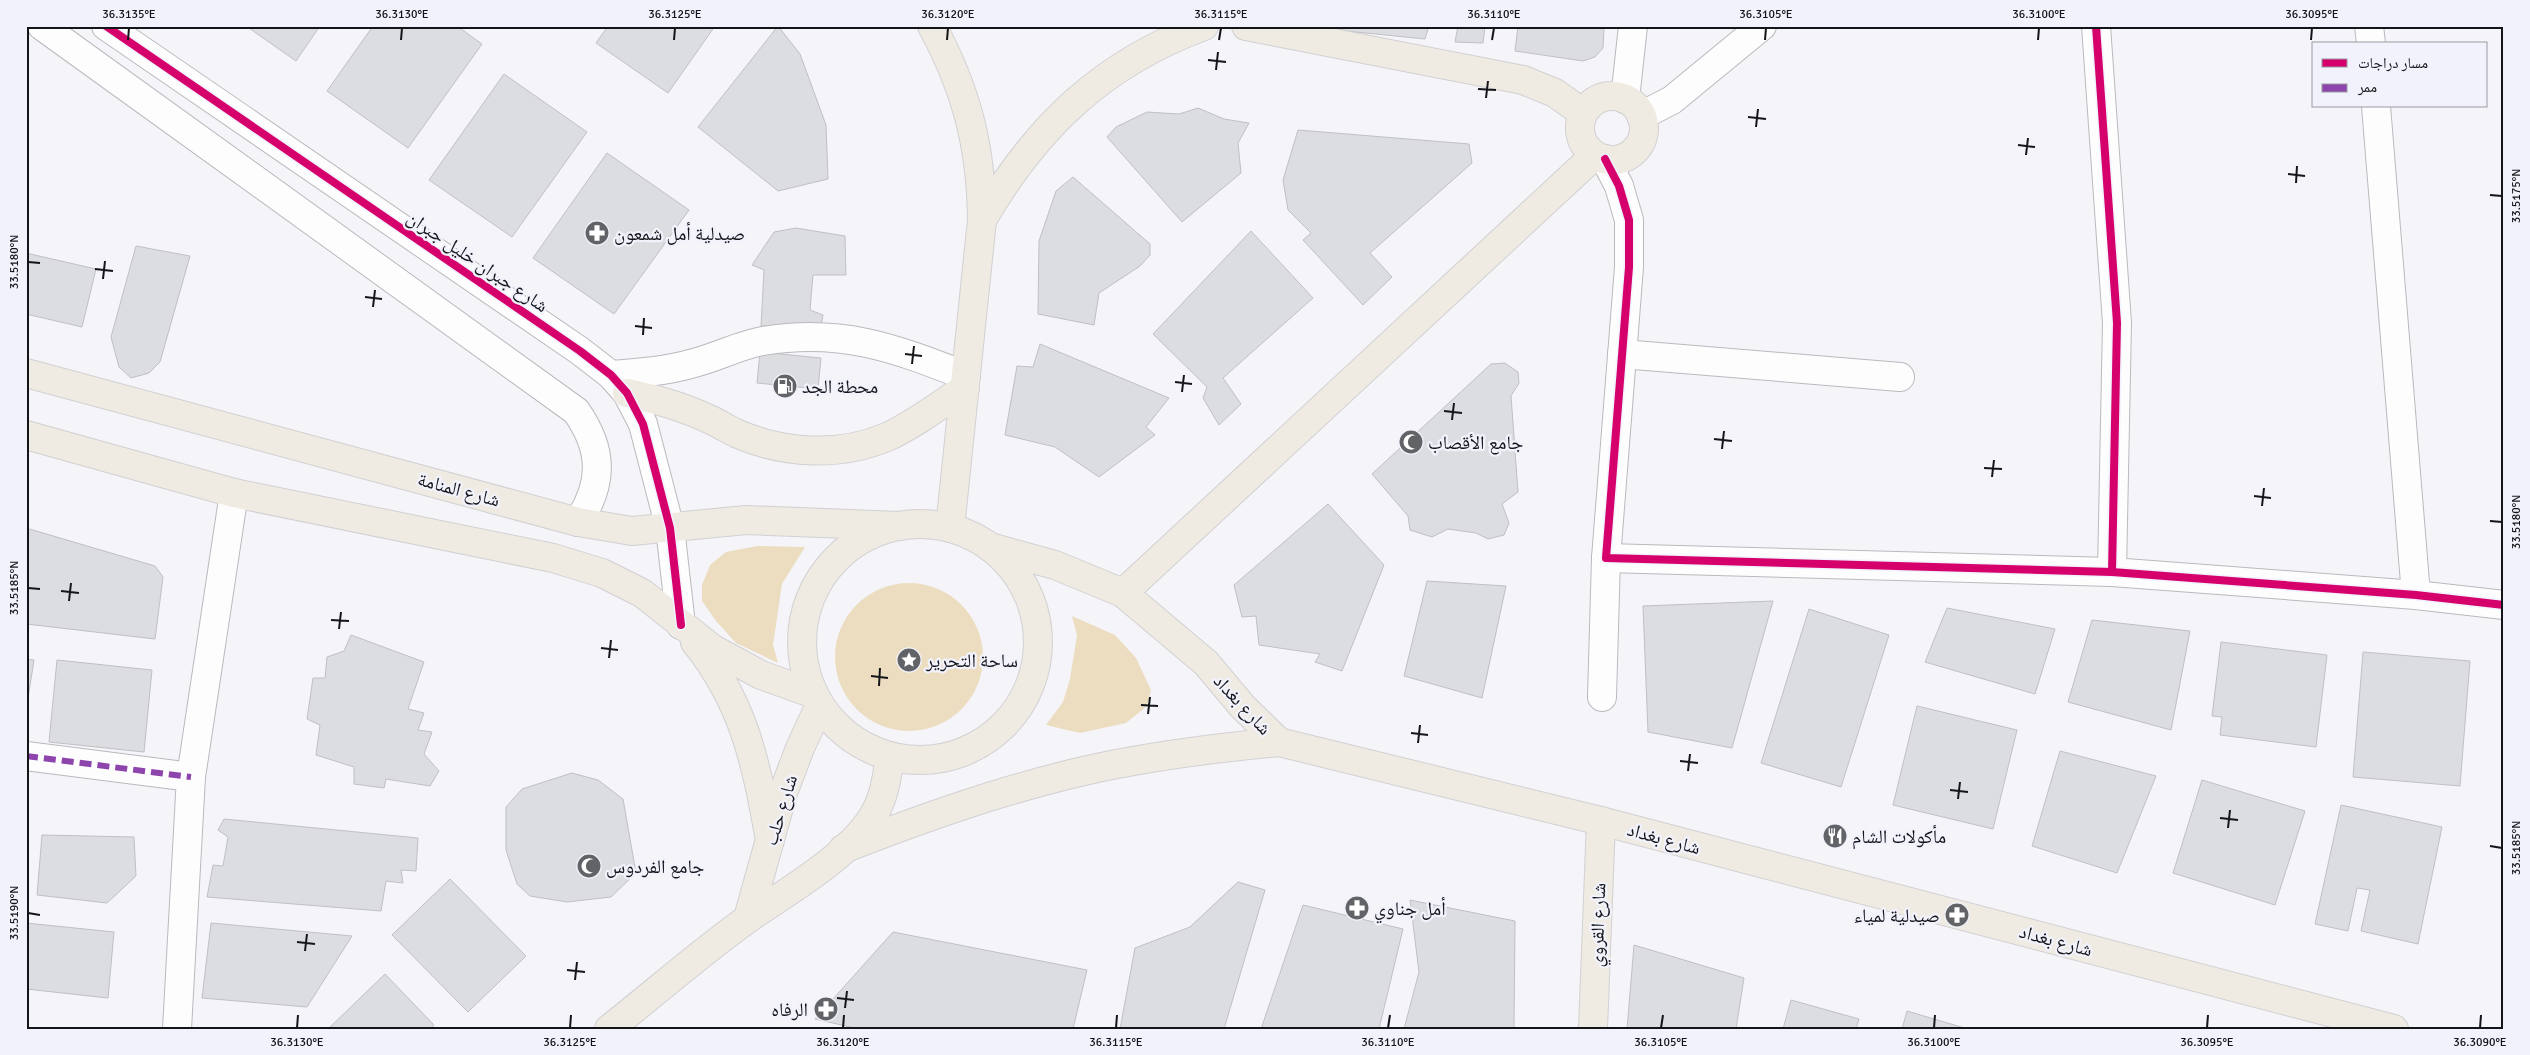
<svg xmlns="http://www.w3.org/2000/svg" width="2530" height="1055" viewBox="0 0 2530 1055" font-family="Signika,'Noto Naskh Arabic',sans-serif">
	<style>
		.green { fill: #ecddc0 }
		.building { fill: #dcdde1; stroke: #c0c0c4 }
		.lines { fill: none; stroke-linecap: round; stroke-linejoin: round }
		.minor-casing { stroke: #bababe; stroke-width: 30 }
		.major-casing { stroke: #d1d1d3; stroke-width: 30 }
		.minor { stroke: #fdfdfe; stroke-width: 28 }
		.major { stroke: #efebe3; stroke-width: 28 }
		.quiet { stroke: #8e44ad; stroke-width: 6; stroke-dasharray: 12 6; stroke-linecap: butt }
		.cycleway-casing { stroke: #f1f2fc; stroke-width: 11 }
		.cycleway { stroke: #d6006c; stroke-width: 8 }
		.ticks { fill: none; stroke: #141518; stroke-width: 2 }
		.labels { text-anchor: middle; stroke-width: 4.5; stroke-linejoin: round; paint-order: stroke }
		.poi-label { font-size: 19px; fill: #141518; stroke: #f1f2fc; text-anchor: start }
		.street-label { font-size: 19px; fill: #141518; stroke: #f1f2fc }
		.neatline { fill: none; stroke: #141518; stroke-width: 2 }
		.ticks-label { font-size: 12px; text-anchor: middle; fill: #141518 }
	</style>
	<rect width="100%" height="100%" fill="#f4f4f9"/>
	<!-- green -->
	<g class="green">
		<path d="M757,546L805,547L782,584L773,645L778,663L736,643L716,621L702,601V585L710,565L726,552Z"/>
		<circle cx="909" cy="657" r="74"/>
		<path d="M1072,616L1115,635L1136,658L1151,690L1147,706L1126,723L1080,733L1046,725L1063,702L1070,679L1077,635Z"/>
	</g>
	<!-- building -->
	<g class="building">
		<path d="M246,26H320L296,61Z"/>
		<path d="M373,26H457L482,44L408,148L327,91Z"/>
		<path d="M608,26H715L668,93L596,43Z"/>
		<path d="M778,26L800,54L826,125L828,179L778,191L698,127Z"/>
		<path d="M1429,26L1425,39L1346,31L1323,26Z"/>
		<path d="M1458,26H1485L1483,43L1455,42Z"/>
		<path d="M1518,26H1604L1603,48L1595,57L1583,61L1515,51Z"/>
		<path d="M504,74L587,132L512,237L429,180Z"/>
		<path d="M1198,108L1224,119L1249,123L1238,143L1241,173L1182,222L1107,137L1116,127L1147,112L1179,114Z"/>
		<path d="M1298,130L1469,144L1472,163L1370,253L1392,277L1363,305L1303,240L1311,233L1288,210L1283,180Z"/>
		<path d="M607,153L689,210L614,314L533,258Z"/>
		<path d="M1073,177L1150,244V255L1140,266L1099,293L1094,325L1038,314L1039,241L1056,191Z"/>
		<path d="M796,228L845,236L846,275H813L810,310L823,315L821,328L761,326L764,270L752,265L774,232Z"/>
		<path d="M1251,231L1313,298L1223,378L1241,404L1219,425L1203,398L1207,387L1153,334Z"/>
		<path d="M136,246L190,256L160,362L149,373L131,378L119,367L111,337Z"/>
		<path d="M26,253L96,269L82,327L26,314Z"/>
		<path d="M1040,344L1169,398L1146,427L1155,435L1099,477L1055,447L1005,435L1017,366L1033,367Z"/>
		<path d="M760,352L821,358L818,389L757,383Z"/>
		<path d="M1505,363L1518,372L1519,383L1511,396L1518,492L1502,504L1509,523L1504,535L1488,539L1476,533L1448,529L1432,537L1410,530L1408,516L1372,474L1491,364Z"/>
		<path d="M1328,504L1384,565L1342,671L1315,662L1320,654L1259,645L1256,616L1242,617L1234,585Z"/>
		<path d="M26,528L155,566L163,577L155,639L26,624Z"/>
		<path d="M1427,581L1506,586L1482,698L1404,676Z"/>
		<path d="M1773,601L1732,748L1648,732L1643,606Z"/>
		<path d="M1947,608L2055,629L2035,694L1925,662Z"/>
		<path d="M1809,609L1889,635L1841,787L1761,763Z"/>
		<path d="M2092,620L2190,631L2171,730L2068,702Z"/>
		<path d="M351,635L424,662L408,709L424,713L418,730L432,732L424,754L439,771L430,786L386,779L384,788L354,784V767L316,755L320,725L307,719L313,678H325L327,657L344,651Z"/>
		<path d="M2221,642L2327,655L2316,747L2220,735L2222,717L2212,716Z"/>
		<path d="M2363,652L2470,661L2460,786L2353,777Z"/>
		<path d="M26,659L34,660L26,711Z"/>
		<path d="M57,660L152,670L144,752L49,742Z"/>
		<path d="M1917,706L2017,730L1993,829L1893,805Z"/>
		<path d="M2060,751L2156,776L2117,873L2032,846Z"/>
		<path d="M572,773L598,780L623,799L636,873L611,897L567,902L530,896L517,884L506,850V807L522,789Z"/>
		<path d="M2202,780L2305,811L2275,905L2173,873Z"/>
		<path d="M2341,805L2442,827L2418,944L2361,931L2370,890L2357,888L2348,931L2315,924Z"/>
		<path d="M224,819L418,838L416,871L401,870L403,883L386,881L381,911L207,897L213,865L223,866L228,837L218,830Z"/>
		<path d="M42,835L134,837L136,876L107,903L37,895Z"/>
		<path d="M450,879L526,956L468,1012L392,935Z"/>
		<path d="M1238,882L1265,890L1224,1029H1120L1135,948L1190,927Z"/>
		<path d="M1410,900L1515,921L1514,1029H1404L1419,972Z"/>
		<path d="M1303,905L1403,929L1379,1029H1261Z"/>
		<path d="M26,923L114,932L108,998L26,989Z"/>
		<path d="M211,923L352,936L307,1007L202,998Z"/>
		<path d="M893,932L1087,970L1073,1029H859L815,1019Z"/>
		<path d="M1634,945L1744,978L1736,1029H1627Z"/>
		<path d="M385,974L434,1025L430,1029H328Z"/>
		<path d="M1791,1000L1859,1019L1856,1029H1783Z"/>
		<path d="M1907,1011L1968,1029H1902Z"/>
	</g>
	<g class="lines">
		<defs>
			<g id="minor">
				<path d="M42,26L576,411C603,449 604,483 578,522"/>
				<path d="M106,26L580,351L611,375L627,393L643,424L670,528L681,625"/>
				<path d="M2096,26L2117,323L2112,572"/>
				<path d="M2369,26L2371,44"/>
				<path d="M1625,99L1633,26"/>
				<path d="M2376,106L2416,595"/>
				<path d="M1641,116L1672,100L1762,26"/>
				<path d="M1622,354L1900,377"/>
				<path d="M611,375C639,373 667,371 694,363C717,357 740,345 763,341C841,328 895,348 966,376"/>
				<path d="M1606,558L2112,572L2416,595L2504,605"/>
				<path d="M1602,697L1606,558L1629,267V220L1619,186L1605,159"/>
				<path d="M26,756L191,777"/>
				<path d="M177,1029L191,777L234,493"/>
			</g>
			<g id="major">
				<path d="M932,26C967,91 981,146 982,220L950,528"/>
				<path d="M1246,26L1523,80L1555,93L1583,113"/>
				<circle cx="1612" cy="128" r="32"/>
				<path d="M982,220C1036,127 1103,63 1204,26"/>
				<path d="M26,373L578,522L632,531L746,520L900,526"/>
				<path d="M627,393C656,399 684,407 711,420C720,424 729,430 738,434C785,454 839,457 887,437C915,424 940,405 965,388"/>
				<path d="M26,435L234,493L553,558L602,573L642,593L713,649L761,675L814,694"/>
				<circle cx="920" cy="642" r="118"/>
				<path d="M990,547L1055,565L1123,593L1206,663L1243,707L1279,742L1601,821L2394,1029"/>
				<path d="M1123,593L1595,155"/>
				<path d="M695,642C745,704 756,764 770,840"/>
				<path d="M843,849C923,818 1004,789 1088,770C1151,756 1215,748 1279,742"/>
				<path d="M748,918L783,793L800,748L820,705"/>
				<path d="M609,1029C656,992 701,952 749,918C788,891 846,858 872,818C884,799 887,778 890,756"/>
				<path d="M1593,1029L1601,821"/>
			</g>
		</defs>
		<!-- minor casing -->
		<use href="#minor" class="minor-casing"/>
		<!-- major casing -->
		<use href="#major" class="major-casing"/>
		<!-- minor -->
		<use href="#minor" class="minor"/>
		<!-- major -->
		<use href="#major" class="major"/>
		<!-- quiet -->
		<path class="quiet" d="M26,756L191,777"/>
		<defs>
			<g id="cycleway">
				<path d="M106,26L580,351L611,375L627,393L643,424L670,528L681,625"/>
				<path d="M2096,26L2117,323L2112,572"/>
				<path d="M1605,159L1619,186L1629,220V267L1606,558L2112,572L2416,595L2504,605"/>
			</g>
		</defs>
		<!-- cycleway casing -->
		<use href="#cycleway" class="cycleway-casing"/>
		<!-- cycleway -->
		<use href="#cycleway" class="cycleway"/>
	</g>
	<!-- ticks -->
	<path class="ticks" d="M128,40L129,28M401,40L402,28M674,40L675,28M947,40L948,28M1219,40L1221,28M1492,40L1494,28M1765,40L1766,28M2038,40L2039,28M2311,40L2312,28M1208,60L1226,62M1216,70L1218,52M1478,89L1496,90M1486,98L1488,81M1748,117L1766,119M1756,127L1758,109M2018,145L2035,147M2026,155L2028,138M2288,174L2305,176M2296,183L2297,166M2490,195L2502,196M28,262L40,263M95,269L113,271M103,279L105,261M365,297L382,299M373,307L375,290M635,326L652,328M643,335L644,318M905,354L922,356M912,364L914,346M1175,382L1192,384M1182,392L1184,375M1444,411L1462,413M1452,420L1454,403M1714,439L1732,441M1722,449L1724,431M1984,468L2002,469M1992,477L1994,460M2254,496L2271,498M2262,506L2264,488M2490,521L2502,522M28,588L40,589M61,591L79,593M69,601L71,583M331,620L349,621M339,629L341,612M601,648L618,650M609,658L611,640M871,676L888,678M879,686L880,668M1141,705L1158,706M1148,714L1150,697M1411,733L1428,735M1418,743L1420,725M1680,761L1698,763M1688,771L1690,754M1950,790L1968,792M1958,799L1960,782M2220,818L2238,820M2228,828L2230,810M2490,846L2502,848M28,913L40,915M297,942L315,944M305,951L307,934M567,970L585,972M575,980L577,962M837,998L854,1000M845,1008L847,991M297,1028L298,1015M570,1028L571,1015M843,1028L844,1015M1116,1028L1117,1015M1388,1028L1390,1015M1661,1028L1663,1015M1934,1028L1935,1015M2207,1028L2208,1015M2480,1028L2481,1015"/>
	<!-- icons -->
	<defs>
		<symbol id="pharmacy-disc" viewBox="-11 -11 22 22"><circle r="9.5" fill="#626367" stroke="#f1f2fc"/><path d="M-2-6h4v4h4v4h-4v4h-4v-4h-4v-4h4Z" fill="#fff"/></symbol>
		<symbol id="fuel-disc" viewBox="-11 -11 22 22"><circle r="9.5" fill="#626367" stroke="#f1f2fc"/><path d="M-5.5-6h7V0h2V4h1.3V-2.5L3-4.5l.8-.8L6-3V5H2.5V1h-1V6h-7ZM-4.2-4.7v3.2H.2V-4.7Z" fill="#fff"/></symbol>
		<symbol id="mosque-disc" viewBox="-11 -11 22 22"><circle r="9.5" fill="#626367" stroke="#f1f2fc"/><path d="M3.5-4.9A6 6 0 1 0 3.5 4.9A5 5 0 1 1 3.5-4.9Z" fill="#fff"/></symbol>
		<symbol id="sight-disc" viewBox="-11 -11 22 22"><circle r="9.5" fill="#626367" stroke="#f1f2fc"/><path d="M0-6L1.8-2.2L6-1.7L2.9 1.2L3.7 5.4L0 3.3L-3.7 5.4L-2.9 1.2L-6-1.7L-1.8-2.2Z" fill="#fff"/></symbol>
		<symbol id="restaurant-disc" viewBox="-11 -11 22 22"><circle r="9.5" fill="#626367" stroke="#f1f2fc"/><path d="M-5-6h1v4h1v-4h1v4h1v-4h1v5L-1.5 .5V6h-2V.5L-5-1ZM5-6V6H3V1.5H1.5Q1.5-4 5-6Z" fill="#fff"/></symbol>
	</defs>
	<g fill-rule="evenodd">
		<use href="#pharmacy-disc" x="583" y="219" width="28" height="28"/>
		<use href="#fuel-disc" x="771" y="372" width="28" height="28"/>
		<use href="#mosque-disc" x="1397" y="428" width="28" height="28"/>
		<use href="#sight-disc" x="895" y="646" width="28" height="28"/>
		<use href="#restaurant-disc" x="1821" y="822" width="28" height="28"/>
		<use href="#mosque-disc" x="575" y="852" width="28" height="28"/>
		<use href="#pharmacy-disc" x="1343" y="894" width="28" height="28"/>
		<use href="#pharmacy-disc" x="1943" y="901" width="28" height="28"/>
		<use href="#pharmacy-disc" x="812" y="995" width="28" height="28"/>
	</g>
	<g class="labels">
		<!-- poi labels -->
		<g class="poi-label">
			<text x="614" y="240">صيدلية أمل شمعون</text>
			<text x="802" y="393">محطة الجد</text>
			<text x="1428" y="449">جامع الأقصاب</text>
			<text x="926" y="667">ساحة التحرير</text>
			<text x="1852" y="843">مأكولات الشام</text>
			<text x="606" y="873">جامع الفردوس</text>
			<text x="1374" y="915">أمل جناوي</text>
			<text x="1940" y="922" text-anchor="end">صيدلية لمياء</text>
			<text x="808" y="1016" text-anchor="end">الرفاه</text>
		</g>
		<!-- street labels -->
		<g class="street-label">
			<text transform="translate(478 261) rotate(34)" y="7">شارع جبران خليل جبران</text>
			<text transform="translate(459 489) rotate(15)" y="7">شارع المنامة</text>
			<text transform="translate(1243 704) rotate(47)" y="7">شارع بغداد</text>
			<text transform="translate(780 810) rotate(-73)" y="7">شارع حلب</text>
			<text transform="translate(1664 838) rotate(15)" y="7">شارع بغداد</text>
			<text transform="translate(1597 925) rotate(-88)" y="7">شارع القروي</text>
			<text transform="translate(2056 940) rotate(15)" y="7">شارع بغداد</text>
		</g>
	</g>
	<!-- border -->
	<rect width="2530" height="1055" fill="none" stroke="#f1f2fc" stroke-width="55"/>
	<!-- legend -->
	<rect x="2312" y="42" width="175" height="65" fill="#f1f2fc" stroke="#999aa1"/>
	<rect x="2322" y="59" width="25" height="8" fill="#d6006c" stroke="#999aa1"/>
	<text x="2358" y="68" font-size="15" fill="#141518">مسار دراجات</text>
	<rect x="2322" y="84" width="25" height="8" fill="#8e44ad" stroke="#999aa1"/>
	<text x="2358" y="92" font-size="15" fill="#141518">ممر</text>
	<rect x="28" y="28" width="2474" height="1000" class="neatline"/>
	<g class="ticks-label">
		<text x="129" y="18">36.3135°E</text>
		<text x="402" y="18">36.3130°E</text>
		<text x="675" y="18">36.3125°E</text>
		<text x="948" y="18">36.3120°E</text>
		<text x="1221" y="18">36.3115°E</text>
		<text x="1494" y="18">36.3110°E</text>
		<text x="1766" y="18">36.3105°E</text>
		<text x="2039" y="18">36.3100°E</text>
		<text x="2312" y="18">36.3095°E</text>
		<text transform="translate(2516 196) rotate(-90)" y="4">33.5175°N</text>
		<text transform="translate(14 262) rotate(-90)" y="4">33.5180°N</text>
		<text transform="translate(2516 522) rotate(-90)" y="4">33.5180°N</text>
		<text transform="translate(14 588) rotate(-90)" y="4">33.5185°N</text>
		<text transform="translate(2516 848) rotate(-90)" y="4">33.5185°N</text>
		<text transform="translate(14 913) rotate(-90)" y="4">33.5190°N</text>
		<text x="297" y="1046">36.3130°E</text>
		<text x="570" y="1046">36.3125°E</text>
		<text x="843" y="1046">36.3120°E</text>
		<text x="1116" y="1046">36.3115°E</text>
		<text x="1388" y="1046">36.3110°E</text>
		<text x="1661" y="1046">36.3105°E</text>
		<text x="1934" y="1046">36.3100°E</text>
		<text x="2207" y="1046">36.3095°E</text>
		<text x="2480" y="1046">36.3090°E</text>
	</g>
</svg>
